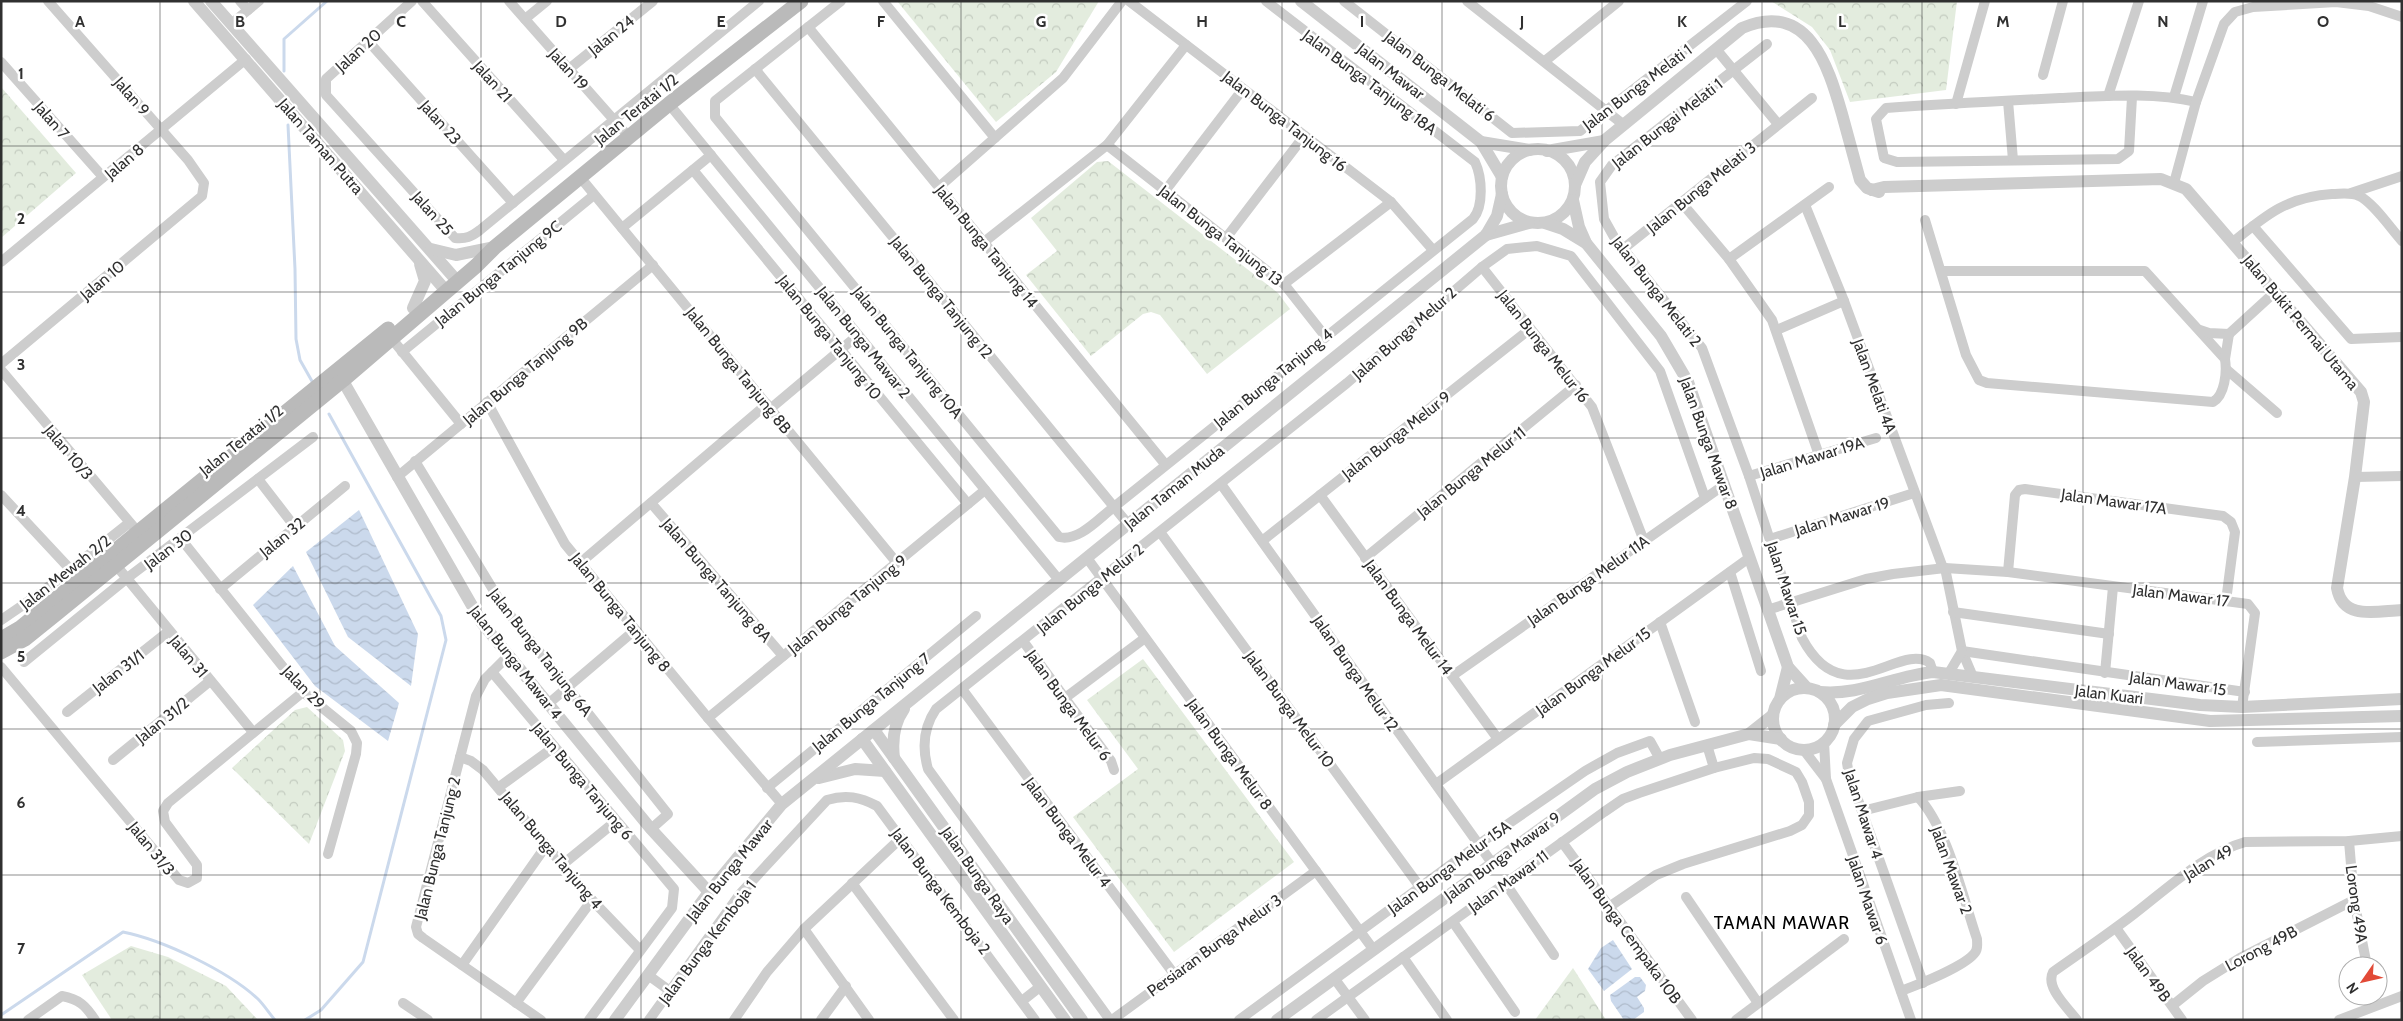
<svg xmlns="http://www.w3.org/2000/svg" width="2403" height="1021" viewBox="0 0 2403 1021" font-family="Cabin,sans-serif">
	<style>
		.forest { fill: url(#forest-crowns) }
		.water { fill: url(#water-waves) }
		.lines { fill: none; stroke-linecap: round; stroke-linejoin: round }
		.stream { stroke: #cbd9ec; stroke-width: 3 }
		.minor { stroke: #cdcdcd; stroke-width: 10 }
		.tertiary { stroke: #cdcdcd; stroke-width: 12 }
		.secondary { stroke: #bababa; stroke-width: 15 }
		.grid { fill: none; stroke: #303030; stroke-width: 1; stroke-opacity: 0.55 }
		.labels { text-anchor: middle; stroke-width: 5; stroke-linejoin: round; paint-order: stroke }
		.street-label { font-size: 16px; fill: #303030; stroke: #fff }
		.neighbourhood-label { font-size: 18px; letter-spacing: 1px; fill: #000; stroke: #fff }
		.grid-label { font-size: 16px; text-anchor: middle; font-weight: bold; fill: #303030; stroke: #fff; stroke-width: 5; stroke-linejoin: round; paint-order: stroke }
	</style>
	<defs>
		<pattern id="forest-crowns" width="20" height="18" patternUnits="userSpaceOnUse" patternTransform="scale(1.25)"><rect width="20" height="18" fill="#e3ecde"/><path d="M2 6a3 3 0 1 1 6 0M12 15a3 3 0 1 1 6 0" fill="none" stroke="#c3cbbf"/></pattern>
		<pattern id="water-waves" width="16" height="10" patternUnits="userSpaceOnUse" patternTransform="scale(1.25)"><rect width="16" height="10" fill="#cbd9ec"/><path d="M0 5q4-4 8 0t8 0" fill="none" stroke="#afbbcb"/></pattern>
	</defs>
	<rect width="100%" height="100%" fill="#fff"/>
	<!-- forest -->
	<g class="forest">
		<path d="M897,1H1099L1056,72L996,122Z"/>
		<path d="M1771,1H1957L1946,90L1850,102L1830,50L1812,27Z"/>
		<path d="M1,87L76,173L1,238Z"/>
		<path d="M1108,161L1278,293L1290,309L1207,374L1160,315L1151,312L1143,314L1091,356L1026,275L1057,251L1031,218L1097,162Z"/>
		<path d="M1143,659L1294,862L1174,952L1073,817L1138,769L1087,700Z"/>
		<path d="M307,707L343,740L345,751L309,844L232,768L295,710Z"/>
		<path d="M131,946L168,957L226,986L258,1020H112L82,975Z"/>
		<path d="M1573,968L1606,1020H1535Z"/>
	</g>
	<!-- water -->
	<g class="water">
		<path d="M359,510L418,634L411,686L348,637L306,552Z"/>
		<path d="M293,566L335,646L399,703L388,741L315,686L253,605Z"/>
		<path d="M1613,940L1632,969L1604,991L1588,969L1601,948Z"/>
		<path d="M1635,977H1640L1646,985L1645,991L1637,997L1644,1008V1012L1633,1020H1624L1611,1001L1610,995Z"/>
	</g>
	<g class="lines">
		<!-- stream -->
		<g class="stream">
			<path d="M284,71V39L327,1"/>
			<path d="M288,125L295,269L296,339L300,360L313,383"/>
			<path d="M1,1015L123,932C163,940 228,971 258,999C264,1005 269,1013 275,1020"/>
			<path d="M305,1020L321,1010L363,962L446,640L441,616L329,414"/>
		</g>
		<!-- minor -->
		<g class="minor">
			<path d="M240,1L248,10"/>
			<path d="M412,1L326,79V95L455,238C466,239 471,237 480,230L759,1"/>
			<path d="M422,1L564,160"/>
			<path d="M509,1L629,137"/>
			<path d="M841,1L715,101V117L1059,537C1079,542 1099,518 1114,507L1473,219C1484,206 1482,177 1475,162L1266,1"/>
			<path d="M883,1L995,138"/>
			<path d="M1129,1L1391,202L1433,250"/>
			<path d="M1344,1L1512,133L1580,131L1747,1"/>
			<path d="M1467,1L1624,125"/>
			<path d="M525,19L547,1"/>
			<path d="M231,24L259,1"/>
			<path d="M808,27L1165,464"/>
			<path d="M368,41L513,203"/>
			<path d="M1767,44L1612,165L1600,182L1604,219L1614,237L1702,348L1749,476L1802,638C1844,717 1899,641 1930,663L1933,672"/>
			<path d="M1716,49L1778,124"/>
			<path d="M1545,61L1619,1"/>
			<path d="M1,62L103,177"/>
			<path d="M569,69L653,1"/>
			<path d="M755,69L1128,524"/>
			<path d="M2043,75L2063,1"/>
			<path d="M2108,96L2139,1"/>
			<path d="M2132,97L2129,151L2118,159L1897,162L1884,158L1876,119L1886,108C1944,104 2002,101 2060,98C2105,96 2153,92 2196,102"/>
			<path d="M2174,97L2203,1"/>
			<path d="M2008,101L2013,160"/>
			<path d="M669,104L1059,580"/>
			<path d="M1956,104L1985,1"/>
			<path d="M1107,145L1284,284L1325,336"/>
			<path d="M693,170L968,504"/>
			<path d="M580,177L897,563"/>
			<path d="M2174,183L2196,102L2224,24L2235,12L2253,7L2336,2L2369,6L2402,17"/>
			<path d="M939,187L1063,78L1122,1"/>
			<path d="M1165,191L1243,89"/>
			<path d="M2351,193L2402,176"/>
			<path d="M1681,202L1729,259L1772,320L1819,455"/>
			<path d="M1805,205L1844,301L1943,568"/>
			<path d="M1925,220L1966,355L1979,380L1987,383L2213,402C2225,395 2227,372 2225,359L2145,271H1941"/>
			<path d="M2253,226L2351,339L2402,337"/>
			<path d="M622,228L711,155"/>
			<path d="M1226,238L1304,136"/>
			<path d="M984,242L1107,145L1186,45"/>
			<path d="M2233,242C2266,215 2287,197 2332,194C2341,194 2351,192 2359,196C2373,202 2391,229 2402,241"/>
			<path d="M1623,249L1812,98"/>
			<path d="M1729,259L1829,187"/>
			<path d="M1,262L246,59"/>
			<path d="M1482,267L1592,407L1644,541"/>
			<path d="M1284,284L1391,202"/>
			<path d="M1777,330L1844,301"/>
			<path d="M2200,330L2209,333L2229,334"/>
			<path d="M2229,334L2275,292"/>
			<path d="M392,339L461,424"/>
			<path d="M402,352L594,195"/>
			<path d="M2225,359L2229,334"/>
			<path d="M1,364L202,196L204,183L188,160L48,1"/>
			<path d="M2226,369L2277,413"/>
			<path d="M1,370L138,532"/>
			<path d="M487,402L565,544L708,718L782,804"/>
			<path d="M770,409L858,335"/>
			<path d="M415,461L503,606L668,814L651,829"/>
			<path d="M1749,476L1876,438"/>
			<path d="M397,477L653,265"/>
			<path d="M2355,477L2402,476"/>
			<path d="M258,479L295,527"/>
			<path d="M1221,484L1492,863"/>
			<path d="M1,495L70,569"/>
			<path d="M1320,495L1498,739"/>
			<path d="M651,503L783,656"/>
			<path d="M1160,532L1420,887"/>
			<path d="M181,539L303,692L351,731L357,743L356,754L328,854"/>
			<path d="M1770,539L1914,493"/>
			<path d="M1262,541L1530,329"/>
			<path d="M1087,558L1373,949"/>
			<path d="M1365,558L1576,385"/>
			<path d="M580,563L767,404"/>
			<path d="M115,564L253,732"/>
			<path d="M1945,568L1962,651L1973,677"/>
			<path d="M1730,572L1761,671"/>
			<path d="M2008,572L2015,495L2019,490L2025,489L2223,516L2231,522L2235,532L2226,601"/>
			<path d="M220,589L345,486"/>
			<path d="M1767,610L1866,579L1893,574L1945,568L2008,572L2248,604L2255,613L2242,707"/>
			<path d="M1953,612L2109,634"/>
			<path d="M1,620L42,592L129,523"/>
			<path d="M1660,622L1695,722"/>
			<path d="M1023,641L1111,761L1114,770"/>
			<path d="M1962,651L2245,692"/>
			<path d="M508,656L485,679L476,696L416,927L418,934L423,938L541,1020"/>
			<path d="M24,662L126,579L313,437"/>
			<path d="M1,667L179,880L188,883L197,878V865L165,822L163,811L168,803L303,692"/>
			<path d="M492,672L674,889L672,908L589,1020"/>
			<path d="M1949,673L1962,651"/>
			<path d="M2105,673L2113,587"/>
			<path d="M1452,676L1724,485"/>
			<path d="M962,689L1174,974"/>
			<path d="M1065,698L1145,638"/>
			<path d="M548,704L635,630"/>
			<path d="M67,712L169,631"/>
			<path d="M708,718L985,490"/>
			<path d="M1824,742L1826,779L1911,1020"/>
			<path d="M2257,742L2402,737"/>
			<path d="M1707,745L1714,768"/>
			<path d="M1803,749L1826,779"/>
			<path d="M460,757L471,761L483,770L592,900L640,950"/>
			<path d="M113,760L210,681"/>
			<path d="M1436,784L1749,558"/>
			<path d="M499,787L554,747"/>
			<path d="M767,788L976,616"/>
			<path d="M1862,811L1918,797L1960,791"/>
			<path d="M2349,841L2354,900L2367,966"/>
			<path d="M1562,842L1692,1020"/>
			<path d="M562,865L616,821"/>
			<path d="M852,883L954,1020"/>
			<path d="M1506,884L1554,955"/>
			<path d="M1686,897L1758,1003"/>
			<path d="M1453,922L1515,1012"/>
			<path d="M2116,928L2182,1020"/>
			<path d="M804,929L869,1020"/>
			<path d="M1403,957L1447,1020"/>
			<path d="M462,965L546,846"/>
			<path d="M648,975L670,991"/>
			<path d="M1334,978L1365,1020"/>
			<path d="M1923,983L1862,811L1849,775L1847,763L1854,739L1868,721L1926,705L1949,703"/>
			<path d="M1901,991C1917,985 1969,965 1976,951C1978,947 1977,943 1977,939C1963,898 1947,827 1918,797"/>
			<path d="M1022,1001L1041,986"/>
			<path d="M403,1003L428,1020"/>
			<path d="M516,1003L592,900"/>
			<path d="M2173,1005L2203,981L2240,958L2354,900"/>
			<path d="M28,1020L62,996C79,999 86,1006 95,1020"/>
			<path d="M649,1020L740,894L827,800C846,794 860,797 877,806L1035,1020"/>
			<path d="M734,1020L767,972L804,929L901,838"/>
			<path d="M821,1020L846,986"/>
			<path d="M1110,1020L928,769C922,748 923,728 936,709L1347,383L1482,267L1507,249L1537,246L1571,256L1660,371L1705,498"/>
			<path d="M1112,1020L1316,871"/>
			<path d="M1239,1020L1479,844L1585,771L1617,753L1650,741L1660,759"/>
			<path d="M1316,1020L1604,812L1623,799L1639,793L1714,768L1754,758L1768,759L1796,772L1802,782L1809,802V815L1802,825L1790,831L1683,864L1656,875L1609,907"/>
			<path d="M1736,1020L1844,939"/>
			<path d="M2077,1020C2067,1007 2045,987 2053,972C2080,953 2108,934 2134,914C2168,888 2203,854 2245,842L2349,841L2402,836"/>
			<path d="M2339,1020L2402,996"/>
		</g>
		<!-- tertiary -->
		<g class="tertiary">
			<path d="M194,1L447,292"/>
			<path d="M211,1L458,282"/>
			<path d="M1301,1L1481,142L1502,177"/>
			<path d="M1481,142L1530,150"/>
			<circle cx="1538" cy="186" r="37"/>
			<path d="M1547,151L1604,141"/>
			<path d="M1575,185L1585,162L1605,140L1742,28C1808,0 1828,65 1842,114C1848,136 1854,158 1860,180L1867,188L1879,192"/>
			<path d="M1872,190L1884,187L2161,179L2186,189L2361,392L2364,402L2355,477L2337,588C2343,621 2376,611 2402,610"/>
			<path d="M1573,200L1579,227L1586,243L1661,336L1688,382L1788,667L1807,688"/>
			<path d="M1545,223L1563,229L1586,243"/>
			<path d="M1486,235L1529,223"/>
			<path d="M431,249L456,255L495,247"/>
			<path d="M413,308L425,281L420,264"/>
			<path d="M339,374L482,623L651,829L709,892"/>
			<circle cx="1804" cy="719" r="31"/>
			<path d="M1820,692C1859,696 1894,676 1933,672L2200,705L2242,707L2402,699"/>
			<path d="M1780,699L1788,667"/>
			<path d="M1834,725L1852,707L1868,699L1887,693L1941,685L2210,721L2402,716"/>
			<path d="M874,730L1082,1020"/>
			<path d="M1749,734L1781,739"/>
			<path d="M862,739L1065,1020"/>
			<path d="M894,758C892,741 894,723 904,709"/>
			<path d="M819,778L855,769L885,771"/>
			<path d="M615,1020L709,892L782,804L1486,235L1497,216L1502,194"/>
			<path d="M1277,1020L1595,789L1627,772L1670,755L1749,734L1773,715"/>
		</g>
		<!-- secondary -->
		<g class="secondary">
			<path d="M1,639L20,628L388,329"/>
			<path d="M1,652L25,639L56,614L343,380L476,266L495,247L669,104L801,1"/>
		</g>
	</g>
	<!-- grid -->
	<path class="grid" d="M160,1V1020M320,1V1020M481,1V1020M641,1V1020M801,1V1020M961,1V1020M1121,1V1020M1282,1V1020M1442,1V1020M1602,1V1020M1762,1V1020M1922,1V1020M2083,1V1020M2243,1V1020M1,146H2402M1,292H2402M1,438H2402M1,583H2402M1,729H2402M1,875H2402"/>
	<g class="labels">
		<!-- street labels -->
		<g class="street-label">
			<text transform="translate(611 35) rotate(-39)" y="6">Jalan 24</text>
			<text transform="translate(358 50) rotate(-42)" y="6">Jalan 20</text>
			<text transform="translate(569 69) rotate(48)" y="6">Jalan 19</text>
			<text transform="translate(1391 71) rotate(38)" y="6">Jalan Mawar</text>
			<text transform="translate(1440 76) rotate(38)" y="6">Jalan Bunga Melati 6</text>
			<text transform="translate(493 81) rotate(48)" y="6">Jalan 21</text>
			<text transform="translate(1370 82) rotate(37)" y="6">Jalan Bunga Tanjung 18A</text>
			<text transform="translate(1637 87) rotate(-37)" y="6">Jalan Bunga Melati 1</text>
			<text transform="translate(132 96) rotate(49)" y="6">Jalan 9</text>
			<text transform="translate(636 109) rotate(-39)" y="6">Jalan Teratai 1/2</text>
			<text transform="translate(52 120) rotate(49)" y="6">Jalan 7</text>
			<text transform="translate(1285 121) rotate(38)" y="6">Jalan Bunga Tanjung 16</text>
			<text transform="translate(441 122) rotate(48)" y="6">Jalan 23</text>
			<text transform="translate(1667 123) rotate(-38)" y="6">Jalan Bungai Melati 1</text>
			<text transform="translate(321 146) rotate(49)" y="6">Jalan Taman Putra</text>
			<text transform="translate(124 161) rotate(-40)" y="6">Jalan 8</text>
			<text transform="translate(1701 187) rotate(-39)" y="6">Jalan Bunga Melati 3</text>
			<text transform="translate(433 213) rotate(48)" y="6">Jalan 25</text>
			<text transform="translate(1221 235) rotate(38)" y="6">Jalan Bunga Tanjung 13</text>
			<text transform="translate(987 246) rotate(51)" y="6">Jalan Bunga Tanjung 14</text>
			<text transform="translate(498 273) rotate(-39)" y="6">Jalan Bunga Tanjung 9C</text>
			<text transform="translate(102 280) rotate(-40)" y="6">Jalan 10</text>
			<text transform="translate(1657 291) rotate(52)" y="6">Jalan Bunga Melati 2</text>
			<text transform="translate(942 297) rotate(51)" y="6">Jalan Bunga Tanjung 12</text>
			<text transform="translate(2301 322) rotate(50)" y="6">Jalan Bukit Permai Utama</text>
			<text transform="translate(1404 333) rotate(-41)" y="6">Jalan Bunga Melur 2</text>
			<text transform="translate(830 337) rotate(51)" y="6">Jalan Bunga Tanjung 10</text>
			<text transform="translate(864 342) rotate(51)" y="6">Jalan Bunga Mawar 2</text>
			<text transform="translate(1544 346) rotate(52)" y="6">Jalan Bunga Melur 16</text>
			<text transform="translate(908 352) rotate(51)" y="6">Jalan Bunga Tanjung 10A</text>
			<text transform="translate(739 370) rotate(51)" y="6">Jalan Bunga Tanjung 8B</text>
			<text transform="translate(525 371) rotate(-40)" y="6">Jalan Bunga Tanjung 9B</text>
			<text transform="translate(1273 378) rotate(-39)" y="6">Jalan Bunga Tanjung 4</text>
			<text transform="translate(1875 386) rotate(70)" y="6">Jalan Melati 4A</text>
			<text transform="translate(1396 435) rotate(-38)" y="6">Jalan Bunga Melur 9</text>
			<text transform="translate(241 440) rotate(-39)" y="6">Jalan Teratai 1/2</text>
			<text transform="translate(1709 443) rotate(70)" y="6">Jalan Bunga Mawar 8</text>
			<text transform="translate(69 452) rotate(50)" y="6">Jalan 10/3</text>
			<text transform="translate(1812 457) rotate(-17)" y="6">Jalan Mawar 19A</text>
			<text transform="translate(1471 472) rotate(-39)" y="6">Jalan Bunga Melur 11</text>
			<text transform="translate(1174 487) rotate(-39)" y="6">Jalan Taman Muda</text>
			<text transform="translate(2114 501) rotate(8)" y="6">Jalan Mawar 17A</text>
			<text transform="translate(1842 516) rotate(-17)" y="6">Jalan Mawar 19</text>
			<text transform="translate(282 537) rotate(-39)" y="6">Jalan 32</text>
			<text transform="translate(168 549) rotate(-37)" y="6">Jalan 30</text>
			<text transform="translate(65 572) rotate(-38)" y="6">Jalan Mewah 2/2</text>
			<text transform="translate(717 580) rotate(49)" y="6">Jalan Bunga Tanjung 8A</text>
			<text transform="translate(1588 580) rotate(-35)" y="6">Jalan Bunga Melur 11A</text>
			<text transform="translate(1090 588) rotate(-39)" y="6">Jalan Bunga Melur 2</text>
			<text transform="translate(1787 588) rotate(72)" y="6">Jalan Mawar 15</text>
			<text transform="translate(2181 595) rotate(7)" y="6">Jalan Mawar 17</text>
			<text transform="translate(847 604) rotate(-39)" y="6">Jalan Bunga Tanjung 9</text>
			<text transform="translate(621 612) rotate(51)" y="6">Jalan Bunga Tanjung 8</text>
			<text transform="translate(1409 617) rotate(54)" y="6">Jalan Bunga Melur 14</text>
			<text transform="translate(541 652) rotate(52)" y="6">Jalan Bunga Tanjung 6A</text>
			<text transform="translate(189 656) rotate(50)" y="6">Jalan 31</text>
			<text transform="translate(516 662) rotate(52)" y="6">Jalan Bunga Mawar 4</text>
			<text transform="translate(118 671) rotate(-38)" y="6">Jalan 31/1</text>
			<text transform="translate(1593 671) rotate(-36)" y="6">Jalan Bunga Melur 15</text>
			<text transform="translate(1356 673) rotate(55)" y="6">Jalan Bunga Melur 12</text>
			<text transform="translate(2178 683) rotate(8)" y="6">Jalan Mawar 15</text>
			<text transform="translate(304 687) rotate(46)" y="6">Jalan 29</text>
			<text transform="translate(2109 694) rotate(7)" y="6">Jalan Kuari</text>
			<text transform="translate(871 702) rotate(-39)" y="6">Jalan Bunga Tanjung 7</text>
			<text transform="translate(1069 705) rotate(54)" y="6">Jalan Bunga Melur 6</text>
			<text transform="translate(1290 709) rotate(54)" y="6">Jalan Bunga Melur 10</text>
			<text transform="translate(162 720) rotate(-39)" y="6">Jalan 31/2</text>
			<text transform="translate(1230 754) rotate(54)" y="6">Jalan Bunga Melur 8</text>
			<text transform="translate(583 781) rotate(50)" y="6">Jalan Bunga Tanjung 6</text>
			<text transform="translate(1864 814) rotate(72)" y="6">Jalan Mawar 4</text>
			<text transform="translate(1068 832) rotate(53)" y="6">Jalan Bunga Melur 4</text>
			<text transform="translate(152 848) rotate(51)" y="6">Jalan 31/3</text>
			<text transform="translate(437 848) rotate(-76)" y="6">Jalan Bunga Tanjung 2</text>
			<text transform="translate(552 850) rotate(50)" y="6">Jalan Bunga Tanjung 4</text>
			<text transform="translate(1502 856) rotate(-36)" y="6">Jalan Bunga Mawar 9</text>
			<text transform="translate(2208 862) rotate(-31)" y="6">Jalan 49</text>
			<text transform="translate(1449 867) rotate(-36)" y="6">Jalan Bunga Melur 15A</text>
			<text transform="translate(729 870) rotate(-51)" y="6">Jalan Bunga Mawar</text>
			<text transform="translate(1952 870) rotate(70)" y="6">Jalan Mawar 2</text>
			<text transform="translate(978 875) rotate(55)" y="6">Jalan Bunga Raya</text>
			<text transform="translate(1508 881) rotate(-36)" y="6">Jalan Mawar 11</text>
			<text transform="translate(941 891) rotate(53)" y="6">Jalan Bunga Kemboja 2</text>
			<text transform="translate(1868 900) rotate(71)" y="6">Jalan Mawar 6</text>
			<text transform="translate(2357 904) rotate(82)" y="6">Lorong 49A</text>
			<text transform="translate(1627 931) rotate(54)" y="6">Jalan Bunga Cempaka 10B</text>
			<text transform="translate(707 942) rotate(-53)" y="6">Jalan Bunga Kemboja 1</text>
			<text transform="translate(1214 945) rotate(-36)" y="6">Persiaran Bunga Melur 3</text>
			<text transform="translate(2261 948) rotate(-28)" y="6">Lorong 49B</text>
			<text transform="translate(2149 974) rotate(54)" y="6">Jalan 49B</text>
		</g>
		<!-- neighbourhood labels -->
		<g class="neighbourhood-label">
			<text x="1782" y="929">TAMAN MAWAR</text>
		</g>
	</g>
	<g class="grid-label">
		<text x="80" y="27">A</text>
		<text x="240" y="27">B</text>
		<text x="401" y="27">C</text>
		<text x="561" y="27">D</text>
		<text x="721" y="27">E</text>
		<text x="881" y="27">F</text>
		<text x="1041" y="27">G</text>
		<text x="1202" y="27">H</text>
		<text x="1362" y="27">I</text>
		<text x="1522" y="27">J</text>
		<text x="1682" y="27">K</text>
		<text x="1842" y="27">L</text>
		<text x="2003" y="27">M</text>
		<text x="2163" y="27">N</text>
		<text x="2323" y="27">O</text>
		<text x="21" y="79">1</text>
		<text x="21" y="224">2</text>
		<text x="21" y="370">3</text>
		<text x="21" y="516">4</text>
		<text x="21" y="662">5</text>
		<text x="21" y="808">6</text>
		<text x="21" y="954">7</text>
	</g>
	<!-- border -->
	<rect width="2403" height="1021" fill="none" stroke="#303030" stroke-width="5"/>
	<!-- north arrow -->
	<g transform="translate(2363 981) rotate(236)"><circle r="24" fill="#ffffff" stroke="#acacac"/>
	<path d="M0-4L9 19L0 12L-9 19Z" fill="#e24a37"/>
	<text y="-8" font-size="14" font-weight="bold" text-anchor="middle" fill="#303030">N</text>
	</g>
</svg>
